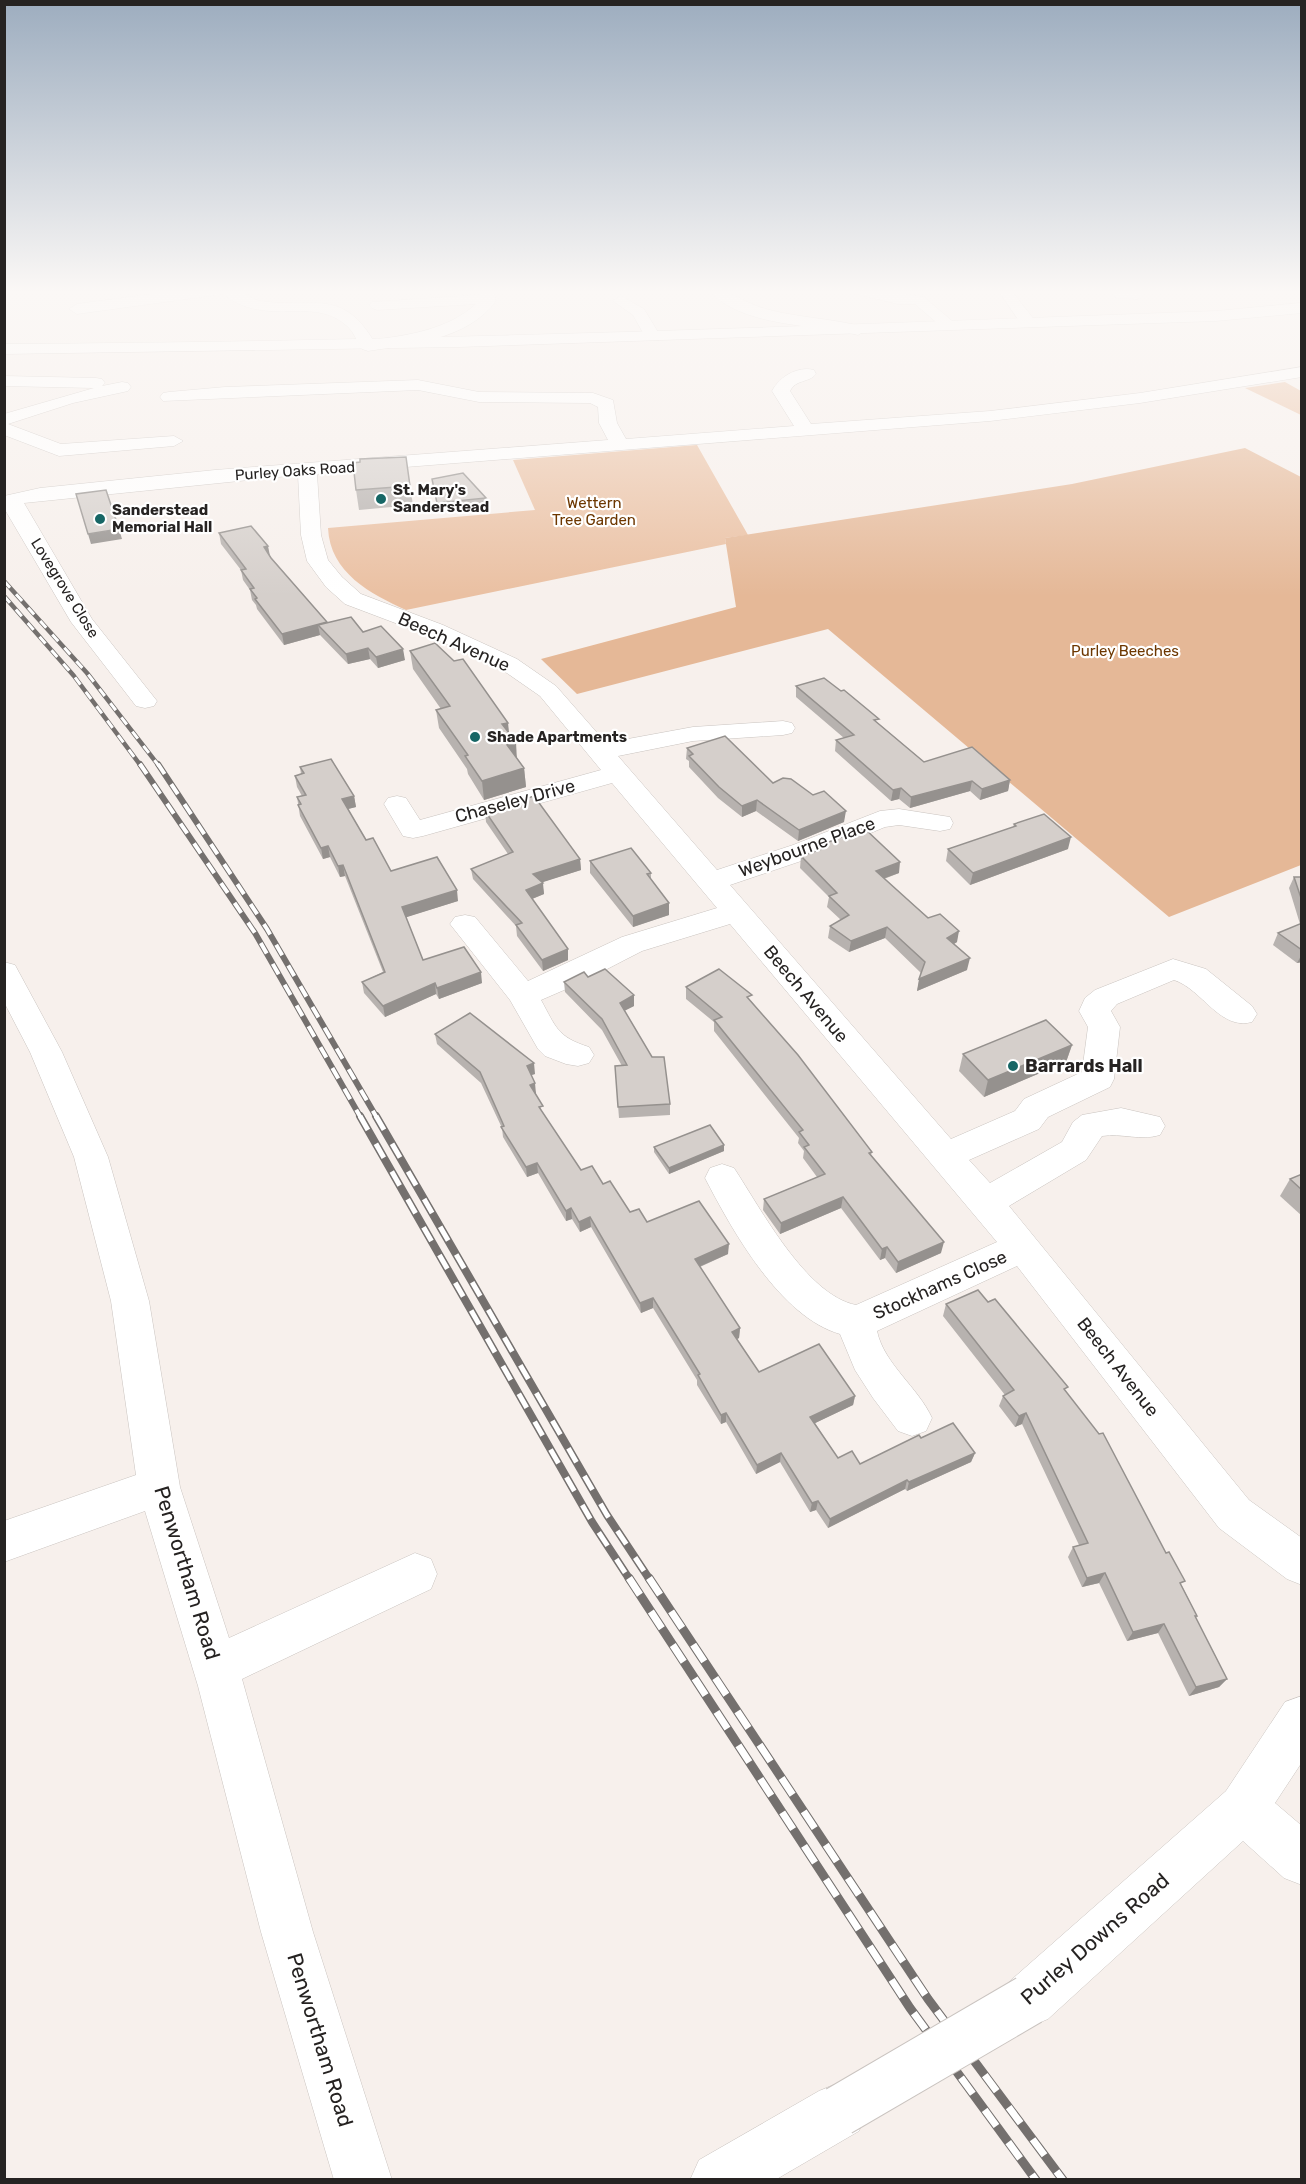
<svg xmlns="http://www.w3.org/2000/svg" width="1306" height="2184" viewBox="0 0 1306 2184" font-family="Rubik,sans-serif">
	<style>
		.green { fill: #eac0a2 }
		.forest { fill: #e5b897 }
		.lines { fill: none; stroke-linecap: round; stroke-linejoin: round }
		.minor-casing { stroke: #cac4c0; stroke-width: 1 }
		.major-casing { stroke: #cac4c0; stroke-width: 1 }
		.minor { fill: #fff; fill-rule: evenodd }
		.major { fill: #fff; fill-rule: evenodd }
		.rail-far3-casing { stroke: #74706e; stroke-width: 4.5 }
		.rail-far2-casing { stroke: #74706e; stroke-width: 6 }
		.rail-far1-casing { stroke: #74706e; stroke-width: 8 }
		.rail-casing { stroke: #74706e; stroke-width: 9 }
		.rail-far3 { stroke: #fff; stroke-width: 3; stroke-dasharray: 9; stroke-linecap: butt }
		.rail-far2 { stroke: #fff; stroke-width: 4; stroke-dasharray: 12; stroke-linecap: butt }
		.rail-far1 { stroke: #fff; stroke-width: 5; stroke-dasharray: 16; stroke-linecap: butt }
		.rail { stroke: #fff; stroke-width: 7; stroke-dasharray: 20; stroke-linecap: butt }
		.minor-bridge-casing { stroke: #cac4c0; stroke-width: 52; stroke-linecap: butt }
		.minor-bridge { stroke: #fff; stroke-width: 50 }
		.wall { fill: #b7b2af }
		.shaded-wall { fill: #95918e }
		.building { fill: #d5cfcb; stroke: #95918e; stroke-width: 1.5 }
		.poi-dot { fill: #176665; stroke: #fff; stroke-width: 2 }
		.labels { text-anchor: middle; stroke-width: 4.5; stroke-linejoin: round; paint-order: stroke }
		.far-street-label { font-size: 15px; fill: #262322; stroke: #fff }
		.far-poi-label { font-size: 15px; font-weight: bold; fill: #262322; stroke: #fff; text-anchor: start }
		.far-park-label { font-size: 15px; fill: #6d3700; stroke: #fff }
		.street-label { font-size: 18px; fill: #262322; stroke: #fff }
		.poi-label { font-size: 18px; font-weight: bold; fill: #262322; stroke: #fff; text-anchor: start }
		.near-street-label { font-size: 21px; fill: #262322; stroke: #fff }
	</style>
	<rect width="100%" height="100%" fill="#f7f0ec"/>
	<!-- green -->
	<g class="green">
		<path d="M1285,382L1301,391V415L1245,388Z"/>
		<path d="M697,445L748,535L725,538L726,544L406,610C371,594 330,573 328,528L535,510L513,460Z"/>
	</g>
	<!-- forest -->
	<path class="forest" d="M1245,448L1301,477V865L1169,917L828,629L577,694L541,659L736,607L725,538L1072,484Z"/>
	<g class="lines">
		<defs>
			<g id="minor">
				<path d="M184,290C200,290 220,287 236,290C245,292 252,300 261,301C311,309 341,287 373,340C409,335 447,330 476,304L377,310L372,308L369,305L372,302L479,295L478,290H493L496,301C467,340 412,344 368,351L362,349C357,342 354,332 347,326C322,303 291,315 261,310C246,308 235,303 223,294L77,314L69,309L77,304Z"/>
				<path d="M709,290C733,290 743,303 766,309C798,318 831,318 864,327L866,330L858,335C814,324 739,327 709,290Z"/>
				<path d="M850,290H880L924,297L958,326L956,329H944L915,304H898L852,293Z"/>
				<path d="M998,290H1011L1036,322L1034,325H1022Z"/>
				<path d="M1121,290H1149L1138,299L1116,298L1113,295L1116,292Z"/>
				<path d="M621,296L644,309L661,337L659,340H647L633,315L613,301Z"/>
				<path d="M1302,367V377L1140,403L990,421L317,474L321,535L328,560L342,577L361,594L443,625L517,659L556,686L606,743L693,727L783,721L792,723L795,728L792,733L783,735L693,741L618,756L717,870L793,845L880,811L899,809L950,817L953,823L950,829L940,831L899,825L885,827L813,857L730,885L951,1139L1015,1111L1024,1099L1082,1072L1088,1027L1079,1011L1085,998L1095,990L1173,959L1206,969L1252,1006L1257,1014L1252,1022C1220,1031 1202,989 1174,980L1117,1004L1111,1011L1120,1027L1114,1079L1110,1087L1048,1117L1039,1129L969,1160L990,1183L1062,1142L1073,1122L1082,1115L1121,1108L1160,1117L1165,1126L1160,1135C1141,1141 1122,1133 1102,1136L1086,1160L1009,1206L1249,1500L1302,1538V1585L1287,1579L1219,1528L1017,1266L877,1331C884,1364 918,1387 932,1418L926,1431L912,1436L898,1431L873,1398L855,1370L840,1334C780,1317 732,1230 705,1178L710,1168L722,1164L734,1168C761,1209 806,1295 856,1305L997,1242L730,924L642,951L578,984L541,1000C556,1027 557,1037 589,1047L594,1055L589,1063L578,1066L566,1064L545,1056L538,1049L510,1000L450,924L455,917L465,915L475,917L528,981L622,937L717,908L612,783L423,836L413,838L403,836L384,804L388,798L397,796L406,798L420,820L601,770L540,696L501,669L427,635L345,604L326,587L307,561L301,535L298,475L24,503L92,619L157,701L154,706L145,708L136,706L71,622L4,508V496L40,488L215,470L608,440L599,423L598,407L590,403L479,402L418,390L163,401L160,397L163,393L169,392L225,387L418,380L479,392L593,393L613,400L617,423L626,439L794,426L772,391C780,376 798,366 814,370L816,374C809,383 796,379 790,391L811,424L990,411L1140,393Z"/>
				<path d="M4,376L96,378L102,379L105,383L102,386L122,382L128,383L131,387L128,391L73,403L8,424L61,444L174,436L183,441L174,446L59,456L4,435V414L94,388L4,386Z"/>
				<path d="M4,962L15,965L62,1052L108,1157L149,1301L180,1487L229,1638L415,1553L431,1559L437,1574L431,1589L242,1679L313,1932L392,2180H334L261,1932L198,1686L145,1511L4,1562V1521L136,1475L111,1301L74,1157L30,1052L4,1002Z"/>
				<path d="M1302,1696V1762L1275,1803L1302,1826V1885L1284,1878L1243,1841L1048,2019L1029,2027L1010,2019L1002,2000L1010,1981L1226,1791L1285,1702Z"/>
				<path d="M839,2083L859,2091L867,2111L859,2131L775,2180H690L699,2160L819,2091Z"/>
			</g>
			<path id="major" d="M1302,303V313L1216,321L459,347L4,354V344C409,342 812,326 1216,311Z"/>
		</defs>
		<!-- minor casing -->
		<use href="#minor" class="minor-casing"/>
		<!-- major casing -->
		<use href="#major" class="major-casing"/>
		<!-- minor -->
		<use href="#minor" class="minor"/>
		<!-- major -->
		<use href="#major" class="major"/>
		<defs>
			<g id="rail-far3">
				<path d="M4,581L87,673L159,766"/>
				<path d="M4,596L74,676L141,766"/>
			</g>
			<g id="rail-far2">
				<path d="M140,764L255,933L361,1118"/>
				<path d="M158,764L267,929L377,1118"/>
			</g>
			<g id="rail-far1">
				<path d="M360,1116L592,1522L630,1580"/>
				<path d="M376,1116L607,1515L650,1580"/>
			</g>
			<g id="rail">
				<path d="M629,1578L910,2008L1036,2180"/>
				<path d="M649,1578L928,1999L1063,2180"/>
			</g>
		</defs>
		<!-- rail-far3 casing -->
		<use href="#rail-far3" class="rail-far3-casing"/>
		<!-- rail-far2 casing -->
		<use href="#rail-far2" class="rail-far2-casing"/>
		<!-- rail-far1 casing -->
		<use href="#rail-far1" class="rail-far1-casing"/>
		<!-- rail casing -->
		<use href="#rail" class="rail-casing"/>
		<!-- rail-far3 -->
		<use href="#rail-far3" class="rail-far3"/>
		<!-- rail-far2 -->
		<use href="#rail-far2" class="rail-far2"/>
		<!-- rail-far1 -->
		<use href="#rail-far1" class="rail-far1"/>
		<!-- rail -->
		<use href="#rail" class="rail"/>
		<defs>
			<path id="minor-bridge" d="M839,2111L1029,2000"/>
		</defs>
		<!-- minor-bridge casing -->
		<use href="#minor-bridge" class="minor-bridge-casing"/>
		<!-- minor-bridge -->
		<use href="#minor-bridge" class="minor-bridge"/>
	</g>
	<!-- wall -->
	<g class="wall">
		<path d="M432,479L486,498L487,506L438,511Z"/>
		<path d="M410,486L413,505L359,510L356,490Z"/>
		<path d="M219,533L270,556L327,623L363,632L405,660L378,668L370,659L348,664L320,635L284,645L257,609L256,605L252,600L250,590L243,580L241,570L221,544Z"/>
		<path d="M410,651L509,733L517,758L524,768L526,787L484,800L468,774L467,769L439,728L436,710L441,709L413,669Z"/>
		<path d="M796,686L878,723L924,762L1010,780L1008,791L980,800L970,791L910,808L899,799L891,801L835,751L836,740L844,738L796,697Z"/>
		<path d="M687,748L773,783L844,822L798,841L756,811L742,817L718,798L689,767V761L686,759Z"/>
		<path d="M300,767L354,796L356,807L348,809L366,840L391,871L458,901L406,917L423,960L482,983L439,999L436,994L385,1017L364,993L362,982L383,972L345,876L340,877L330,857L323,859L300,816L297,797L302,796L297,787L295,776L301,774Z"/>
		<path d="M485,811L580,859L581,870L542,882L544,894L532,899L568,960L543,971L517,936L516,926L473,879L471,869L508,854L486,822Z"/>
		<path d="M1014,824L1068,849L970,885L946,861L948,849L1013,827Z"/>
		<path d="M821,845L899,873L884,879L957,942L954,944L967,970L917,991L921,973L885,938L849,952L828,938L830,926L841,920L827,907L829,897L800,868L801,856L821,849Z"/>
		<path d="M590,861L651,873V879L669,903V915L633,927L590,873Z"/>
		<path d="M1294,877H1302V962L1297,963L1273,945L1278,933L1300,924L1289,888Z"/>
		<path d="M588,977L634,995V1006L624,1011L670,1104V1115L619,1118L615,1066H622L602,1030L565,992L564,982Z"/>
		<path d="M686,987L751,1001L872,1152L871,1155L941,1253L896,1273L885,1258L880,1260L841,1208L780,1234L763,1210L764,1199L817,1177L803,1158L804,1151L798,1143L799,1138L714,1031V1022L686,999Z"/>
		<path d="M435,1034L535,1074L531,1075L536,1094H535L543,1114L581,1170L603,1184L630,1212L647,1222L728,1254L700,1267L740,1328L739,1338L737,1339L759,1372L855,1396L853,1405L815,1423L838,1458L860,1464L921,1438L975,1453L971,1462L907,1491L905,1489L828,1528L816,1510L810,1512L780,1462L756,1474L726,1422L721,1424L697,1385V1380L653,1308L641,1313L591,1227L580,1232L572,1219L566,1221L538,1173L527,1177L503,1137L502,1128L481,1083L437,1044Z"/>
		<path d="M1072,1045L1066,1062L984,1097L959,1071L963,1054Z"/>
		<path d="M724,1145V1151L669,1174L654,1152V1147Z"/>
		<path d="M1302,1174V1216L1280,1196L1290,1179Z"/>
		<path d="M988,1302L1066,1392L1182,1586L1197,1616L1196,1618L1227,1679L1219,1687L1189,1696L1158,1633L1127,1641L1099,1583L1082,1587L1068,1557L1073,1547L1079,1545L1022,1424L1015,1427L999,1406L1003,1396L1005,1395L943,1316L946,1304Z"/>
	</g>
	<!-- shaded-wall -->
	<g class="shaded-wall">
		<path d="M119,529L122,539L91,544L88,534Z"/>
		<path d="M268,546L270,556L264,547Z"/>
		<path d="M327,622L318,625L320,635L284,645L282,634Z"/>
		<path d="M368,648L370,659L348,664L346,654Z"/>
		<path d="M403,649L405,660L378,668L376,657Z"/>
		<path d="M508,723L510,741L502,724Z"/>
		<path d="M516,742L517,761L507,745Z"/>
		<path d="M524,768L526,787L484,800L482,781Z"/>
		<path d="M1010,780L1008,791L980,800L982,789Z"/>
		<path d="M972,781L970,791L910,808L911,797Z"/>
		<path d="M901,788L899,799L891,801L893,790Z"/>
		<path d="M354,796L356,807L344,810L342,799Z"/>
		<path d="M757,800L756,811L742,817V806Z"/>
		<path d="M846,811L844,822L798,841L799,830Z"/>
		<path d="M1071,837L1068,849L970,885L973,873Z"/>
		<path d="M328,846L330,857L323,859L321,848Z"/>
		<path d="M580,859L581,870L534,885L533,874Z"/>
		<path d="M900,862L899,873L874,882L876,871Z"/>
		<path d="M343,865L345,876L340,877L338,866Z"/>
		<path d="M543,883L544,894L527,901L526,890Z"/>
		<path d="M457,890L458,901L404,918L402,907Z"/>
		<path d="M669,903V915L633,927V916Z"/>
		<path d="M887,927L885,938L849,952L851,941Z"/>
		<path d="M959,931L957,942L945,949L947,938Z"/>
		<path d="M568,949V960L543,971L542,960Z"/>
		<path d="M1302,954V962L1297,963Z"/>
		<path d="M970,958L967,970L917,991L919,979Z"/>
		<path d="M481,972L482,983L439,999L437,988Z"/>
		<path d="M435,983L436,994L385,1017L383,1006Z"/>
		<path d="M634,995V1006L620,1013V1003Z"/>
		<path d="M1072,1045L1066,1062L984,1097L988,1080Z"/>
		<path d="M534,1063L535,1074L528,1076L527,1066Z"/>
		<path d="M535,1083L536,1094L531,1095L530,1085Z"/>
		<path d="M724,1145V1151L669,1174V1168Z"/>
		<path d="M537,1163L538,1173L527,1177L526,1167Z"/>
		<path d="M843,1197L841,1208L780,1234L781,1223Z"/>
		<path d="M571,1208L572,1219L566,1221V1211Z"/>
		<path d="M590,1217L591,1227L580,1232L579,1222Z"/>
		<path d="M944,1242L941,1253L896,1273L898,1262Z"/>
		<path d="M729,1244L728,1254L694,1269L695,1259Z"/>
		<path d="M887,1247L885,1258L880,1260L882,1249Z"/>
		<path d="M653,1298V1308L641,1313L640,1303Z"/>
		<path d="M740,1328L739,1338L731,1342L732,1332Z"/>
		<path d="M855,1396L853,1405L809,1426L810,1417Z"/>
		<path d="M726,1413V1422L721,1424V1415Z"/>
		<path d="M1026,1413L1022,1424L1015,1427L1019,1416Z"/>
		<path d="M781,1453L780,1462L756,1474L757,1465Z"/>
		<path d="M975,1453L971,1462L907,1491L909,1482Z"/>
		<path d="M907,1480L905,1489L828,1528L830,1519Z"/>
		<path d="M818,1501L816,1510L810,1512L812,1503Z"/>
		<path d="M1105,1573L1099,1583L1082,1587L1087,1578Z"/>
		<path d="M1164,1624L1158,1633L1127,1641L1133,1632Z"/>
		<path d="M1227,1679L1219,1687L1189,1696L1196,1687Z"/>
	</g>
	<!-- building -->
	<g class="building">
		<path d="M406,457L410,486L356,490L353,463L360,462V459Z"/>
		<path d="M463,473L486,498L437,503L432,479Z"/>
		<path d="M106,490L119,529L88,534L76,494Z"/>
		<path d="M251,526L268,546L264,547L271,558L327,622L282,634L255,599L257,598L250,589L254,588L241,570L246,569L219,533Z"/>
		<path d="M351,617L363,632L381,626L403,649L376,657L368,648L346,654L318,625Z"/>
		<path d="M435,643L454,661L463,659L508,723L502,724L516,742L507,745L524,768L482,781L465,756L468,755L436,710L450,706L410,651Z"/>
		<path d="M824,678L841,691L844,690L879,719L874,720L924,762L972,747L1010,780L982,789L972,781L911,797L901,788L893,790L836,740L854,735L796,686Z"/>
		<path d="M725,736L773,783L783,778L791,779L813,795L824,791L846,811L799,830L757,800L742,806L719,787L689,756L693,754L687,748Z"/>
		<path d="M331,759L354,796L342,799L366,840L373,838L391,871L437,857L457,890L402,907L423,960L464,947L481,972L437,988L435,983L383,1006L362,982L385,972L343,865L338,866L328,846L321,848L298,805L301,804L297,797L306,795L295,776L304,773L300,767Z"/>
		<path d="M534,796L580,859L533,874L543,883L526,890L568,949L542,960L516,925L522,923L471,869L513,852L485,811Z"/>
		<path d="M1044,814L1071,837L973,873L948,849L1016,826L1014,824Z"/>
		<path d="M864,828L900,862L876,871L928,918L940,914L959,931L947,938L970,958L919,979L925,962L887,927L851,941L830,926L849,915L829,896L837,893L801,856L825,848L821,845Z"/>
		<path d="M631,848L651,873L647,874L669,903L633,916L590,861Z"/>
		<path d="M1294,877H1302V901Z"/>
		<path d="M1302,923V950L1278,933Z"/>
		<path d="M605,969L634,995L620,1003L652,1057H664L670,1104L618,1107L615,1066L627,1065L602,1019L564,982L584,972L588,977Z"/>
		<path d="M719,969L752,995L747,997L798,1055L872,1152L869,1153L944,1242L898,1262L887,1247L882,1249L843,1197L781,1223L764,1199L825,1174L804,1147L809,1145L799,1132L803,1130L714,1020L722,1017L686,987Z"/>
		<path d="M470,1013L534,1063L527,1066L535,1083L530,1085L543,1106L539,1107L581,1170L592,1166L603,1184L610,1181L630,1212L639,1209L647,1222L699,1201L729,1244L695,1259L740,1328L732,1332L759,1372L819,1344L855,1396L810,1417L838,1458L852,1451L860,1464L919,1435L921,1438L953,1423L975,1453L909,1482L907,1480L830,1519L818,1501L812,1503L781,1453L757,1465L726,1413L721,1415L698,1375L700,1374L653,1298L640,1303L590,1217L579,1222L571,1208L566,1211L537,1163L526,1167L501,1127L504,1126L480,1072L435,1034Z"/>
		<path d="M1046,1020L1072,1045L988,1080L963,1054Z"/>
		<path d="M710,1125L724,1145L669,1168L654,1147Z"/>
		<path d="M1302,1174V1190L1290,1179Z"/>
		<path d="M978,1290L988,1302L995,1299L1068,1387L1064,1389L1099,1434L1103,1433L1166,1553L1169,1552L1185,1581L1180,1583L1197,1616H1195L1227,1679L1196,1687L1164,1624L1133,1632L1105,1573L1087,1578L1073,1547L1088,1543L1026,1413L1019,1416L1003,1396L1014,1390L946,1304Z"/>
	</g>
	<!-- sky -->
	<linearGradient id="sky" x2="0" y2="1"><stop stop-color="#9dadbf"/><stop offset="0.49" stop-color="#fbf8f6"/><stop offset="1" stop-color="#fbf8f6" stop-opacity="0"/></linearGradient>
	<rect width="1306" height="596" fill="url(#sky)"/>
	<!-- markers -->
	<g class="poi-dot">
		<circle cx="381" cy="499" r="6"/>
		<circle cx="100" cy="519" r="6"/>
		<circle cx="475" cy="737" r="6"/>
		<circle cx="1013" cy="1066" r="6"/>
	</g>
	<g class="labels">
		<!-- far-street labels -->
		<g class="far-street-label">
			<text transform="translate(295 471) rotate(-4)" y="5">Purley Oaks Road</text>
			<text transform="translate(65 588) rotate(58)" y="5">Lovegrove Close</text>
		</g>
		<!-- far-poi labels -->
		<g class="far-poi-label">
			<text x="393" y="495">St. Mary's<tspan x="393" dy="17">Sanderstead</tspan></text>
			<text x="112" y="515">Sanderstead<tspan x="112" dy="17">Memorial Hall</tspan></text>
			<text x="487" y="742">Shade Apartments</text>
		</g>
		<!-- far-park labels -->
		<g class="far-park-label">
			<text x="594" y="508">Wettern<tspan x="594" dy="17">Tree Garden</tspan></text>
			<text x="1125" y="656">Purley Beeches</text>
		</g>
		<!-- street labels -->
		<g class="street-label">
			<text transform="translate(454 642) rotate(24)" y="6">Beech Avenue</text>
			<text transform="translate(515 801) rotate(-15)" y="6">Chaseley Drive</text>
			<text transform="translate(807 847) rotate(-20)" y="6">Weybourne Place</text>
			<text transform="translate(806 994) rotate(50)" y="6">Beech Avenue</text>
			<text transform="translate(940 1285) rotate(-24)" y="6">Stockhams Close</text>
			<text transform="translate(1118 1367) rotate(52)" y="6">Beech Avenue</text>
		</g>
		<!-- poi labels -->
		<g class="poi-label">
			<text x="1025" y="1072">Barrards Hall</text>
		</g>
		<!-- near-street labels -->
		<g class="near-street-label">
			<text transform="translate(187 1573) rotate(73)" y="7">Penwortham Road</text>
			<text transform="translate(1095 1939) rotate(-41)" y="7">Purley Downs Road</text>
			<text transform="translate(320 2040) rotate(73)" y="7">Penwortham Road</text>
		</g>
	</g>
	<!-- border -->
	<rect width="1306" height="2184" fill="none" stroke="#262322" stroke-width="12"/>
</svg>
